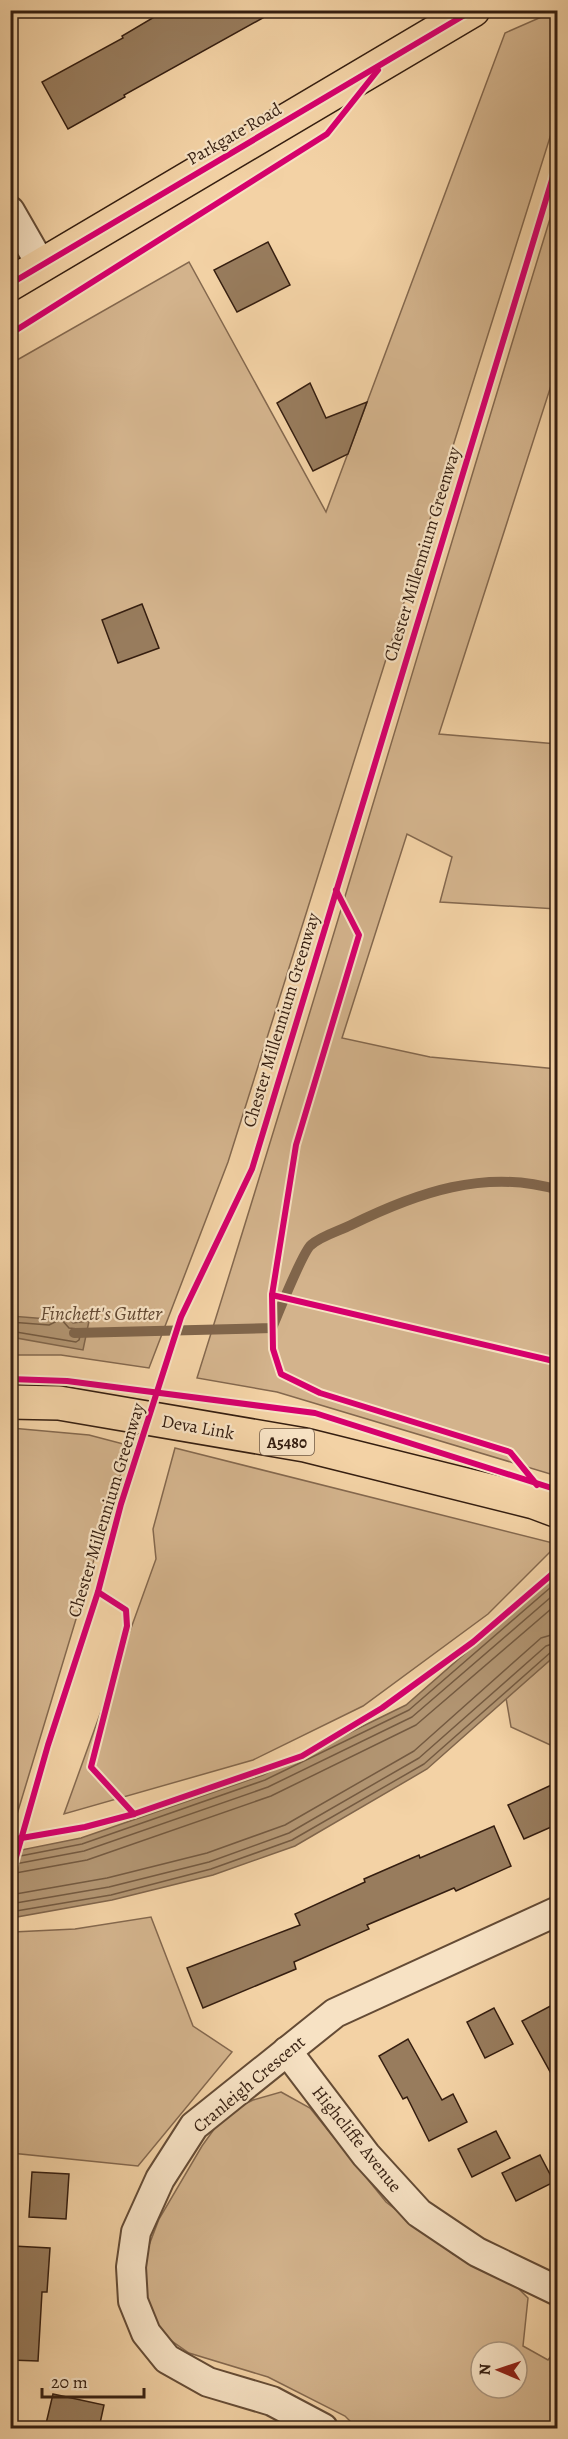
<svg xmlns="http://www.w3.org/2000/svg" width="568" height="2439" viewBox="0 0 568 2439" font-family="Alegreya,serif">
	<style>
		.green { fill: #d3b38c; stroke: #84684e; stroke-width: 1.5; fill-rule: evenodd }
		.water { fill: #b29572; stroke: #80654b; stroke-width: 1.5 }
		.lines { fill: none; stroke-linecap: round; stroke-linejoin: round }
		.shore { stroke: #745a41; stroke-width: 1.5 }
		.stream { stroke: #80654b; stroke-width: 10 }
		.building { fill: #987c5d; stroke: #351e10; stroke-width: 1.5 }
		.street-casing { stroke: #644b35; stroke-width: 32 }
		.primary-casing { stroke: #351e10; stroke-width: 36 }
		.street { stroke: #f7e2c4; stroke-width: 28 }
		.primary { stroke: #f3d2a5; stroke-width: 33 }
		.cycleway-casing { stroke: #f7e2c4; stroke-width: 10 }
		.cycleway { stroke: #d6006c; stroke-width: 6 }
		.labels { text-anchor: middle; stroke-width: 4.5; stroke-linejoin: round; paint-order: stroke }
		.shield { fill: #f7e2c4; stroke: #6f5946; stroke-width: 1.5 }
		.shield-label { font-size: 16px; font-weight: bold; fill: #351e10 }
		.street-label { font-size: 18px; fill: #351e10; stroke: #f7e2c4 }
		.water-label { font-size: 20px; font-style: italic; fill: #614832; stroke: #f7e2c4 }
	</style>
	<rect width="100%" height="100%" fill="#f3d2a5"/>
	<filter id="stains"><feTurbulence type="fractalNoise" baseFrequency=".00333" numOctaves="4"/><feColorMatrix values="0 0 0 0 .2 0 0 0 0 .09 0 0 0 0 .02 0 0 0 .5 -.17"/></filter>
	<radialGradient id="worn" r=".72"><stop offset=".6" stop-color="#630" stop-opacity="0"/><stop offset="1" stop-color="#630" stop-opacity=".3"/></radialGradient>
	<!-- green -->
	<g class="green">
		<path d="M555,11H557V115L228,1162L149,1368L61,1355H11L10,364L189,262L326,512L505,33Z"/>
		<path d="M557,196V367L439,734L557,744V909L440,902L452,857L407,834L342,1038L430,1057L557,1069V1476L277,1392L197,1378C321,985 436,589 557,196Z"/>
		<path d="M11,1428L89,1435L131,1446L115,1490L15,1821L11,1822Z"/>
		<path d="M175,1448L557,1544V1545L488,1614L363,1706L253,1760L64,1814L156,1559L153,1529Z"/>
		<path d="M557,1654V1748L511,1727L506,1698Z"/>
		<path d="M151,1917L193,2026L232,2052L138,2166L11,2153L10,1940L13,1932L75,1929Z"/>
		<path d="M281,2092L310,2108L386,2202L453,2254L508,2278L528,2298L523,2346L548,2360L557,2348V2428H357L345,2416L268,2377L189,2353L156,2330L144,2292L143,2261L159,2219L202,2146L225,2114L253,2100ZM481,2352H517V2388H481Z"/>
	</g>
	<!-- water -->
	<g class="water">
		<path d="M62,1310L73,1323L89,1321L83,1350L11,1337V1316L48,1319Z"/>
		<path d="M557,1573V1654L427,1769L295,1846L213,1875L112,1900L11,1918V1852L81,1838L263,1775L406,1705Z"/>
	</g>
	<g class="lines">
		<!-- shore -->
		<g class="shore">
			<path d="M10,1322L49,1325L61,1319L69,1328L78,1329L81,1332L79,1340L76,1342L10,1331"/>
			<path d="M10,1858L82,1844L265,1780L409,1710L558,1581"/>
			<path d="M10,1865L84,1851L268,1787L412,1717L558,1591"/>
			<path d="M10,1874L87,1860L271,1796L416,1725L558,1603"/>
			<path d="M10,1895L107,1878L207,1853L285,1825L414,1751L541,1638L558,1633"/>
			<path d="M10,1904L109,1887L209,1862L289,1833L419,1758L546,1646L558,1642"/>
			<path d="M10,1912L111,1895L211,1869L292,1840L424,1764L551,1652L558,1650"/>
		</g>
		<!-- stream -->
		<path class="stream" d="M74,1333L272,1328C278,1314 303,1251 311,1245C321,1236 339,1231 351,1225C416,1193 486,1168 558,1190"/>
	</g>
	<!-- building -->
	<g class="building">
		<path d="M166,10H277L124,95L125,97L68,129L42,82L123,38L122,36Z"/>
		<path d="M268,242L290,285L237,312L214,270Z"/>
		<path d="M310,383L326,418L367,402L348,454L313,471L277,403Z"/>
		<path d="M142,604L159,648L118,663L102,620Z"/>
		<path d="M558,1782V1824L524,1839L508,1805Z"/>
		<path d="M494,1826L511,1866L456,1891L454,1888L367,1925L369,1929L294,1962L296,1969L203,2008L187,1968L300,1925L295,1914L365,1882L364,1879L419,1855L420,1858Z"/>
		<path d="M558,2002V2086L522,2021Z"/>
		<path d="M494,2008L513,2044L485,2058L467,2022Z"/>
		<path d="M408,2039L442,2100L453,2094L467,2122L429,2141L407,2097L403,2099L379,2056Z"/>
		<path d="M496,2131L510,2158L472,2177L458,2149Z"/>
		<path d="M540,2155L554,2182L516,2201L502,2173Z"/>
		<path d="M32,2172L69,2174L66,2219L29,2217Z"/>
		<path d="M13,2246L50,2248L47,2292H42L38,2361L10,2360Z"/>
		<path d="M53,2394L104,2405L99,2428H45Z"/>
	</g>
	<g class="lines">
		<defs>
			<g id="street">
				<path d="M10,211L41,265"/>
				<path d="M287,2051L366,2155L419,2213L477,2252L558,2291"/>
				<path d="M323,2428L272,2401L208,2382L167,2359L146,2333L133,2301L131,2267L136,2232L160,2179L194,2126L335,2013L558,1911"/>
			</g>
			<g id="primary">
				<path d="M10,284L473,10"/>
				<path d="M10,1402L59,1403L305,1445L534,1502L558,1511"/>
			</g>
		</defs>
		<!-- street casing -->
		<use href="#street" class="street-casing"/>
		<!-- primary casing -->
		<use href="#primary" class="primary-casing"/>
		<!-- street -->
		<use href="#street" class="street"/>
		<!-- primary -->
		<use href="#primary" class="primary"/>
		<defs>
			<g id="cycleway">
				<path d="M10,284L473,10"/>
				<path d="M10,334L327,134L378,70"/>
				<path d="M336,890L359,935L296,1145L272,1295L558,1362"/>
				<path d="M272,1295L273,1349L281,1374L320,1393L510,1452L537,1485"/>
				<path d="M10,1379L67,1381L315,1413L558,1490"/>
				<path d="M98,1592L126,1610L127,1626L91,1767L134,1814"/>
				<path d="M10,1840L85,1827L134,1814L302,1756L382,1708L473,1642L558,1569"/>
				<path d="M10,1878L48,1745L98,1592L121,1504L181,1317L252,1169L558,160"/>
			</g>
		</defs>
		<!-- cycleway casing -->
		<use href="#cycleway" class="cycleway-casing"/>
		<!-- cycleway -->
		<use href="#cycleway" class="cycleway"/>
	</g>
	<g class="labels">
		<!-- shield labels -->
		<rect class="shield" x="260" y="1429" width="54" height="26" rx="4.5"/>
		<g class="shield-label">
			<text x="287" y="1448">A5480</text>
		</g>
		<!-- street labels -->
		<g class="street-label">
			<text transform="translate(234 134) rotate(-30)" y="6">Parkgate Road</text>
			<text transform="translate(422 554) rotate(-73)" y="6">Chester Millennium Greenway</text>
			<text transform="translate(281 1020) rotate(-73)" y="6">Chester Millennium Greenway</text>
			<text transform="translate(198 1427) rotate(10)" y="6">Deva Link</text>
			<text transform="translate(106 1510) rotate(-73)" y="6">Chester Millennium Greenway</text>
			<text transform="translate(249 2084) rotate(-40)" y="6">Cranleigh Crescent</text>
			<text transform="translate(357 2139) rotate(51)" y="6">Highcliffe Avenue</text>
		</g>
		<!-- water labels -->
		<g class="water-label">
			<text x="101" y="1320">Finchett's Gutter</text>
		</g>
	</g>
	<!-- margin -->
	<rect width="568" height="2439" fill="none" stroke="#f3d2a5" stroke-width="36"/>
	<rect x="12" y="12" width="544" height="2415" fill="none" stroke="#351e10" stroke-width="3"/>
	<rect x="18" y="18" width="532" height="2403" fill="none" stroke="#351e10" stroke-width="1.5"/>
	<!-- north arrow -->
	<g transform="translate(499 2370) rotate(272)"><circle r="28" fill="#f7e2c4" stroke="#a9947c" stroke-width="1.5"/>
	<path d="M0-4.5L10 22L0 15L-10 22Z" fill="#8f2418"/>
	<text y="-9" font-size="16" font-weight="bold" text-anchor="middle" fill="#351e10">N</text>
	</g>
	<!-- scale -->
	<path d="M42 2388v9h102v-9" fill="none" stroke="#351e10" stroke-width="3"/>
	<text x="51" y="2388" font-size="18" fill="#351e10" stroke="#f7e2c4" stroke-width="4.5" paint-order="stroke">20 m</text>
	<rect width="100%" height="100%" filter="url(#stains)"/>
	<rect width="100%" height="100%" fill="url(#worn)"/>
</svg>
